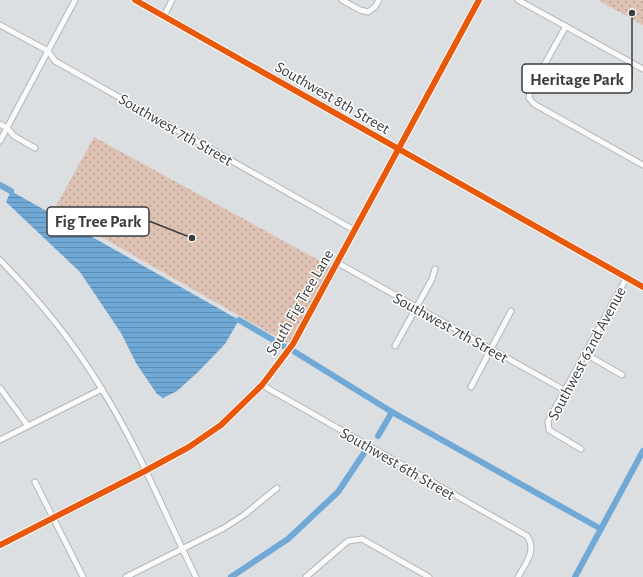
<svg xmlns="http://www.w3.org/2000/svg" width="643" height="577" viewBox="0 0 643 577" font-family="'Alegreya Sans',sans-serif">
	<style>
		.park { fill: url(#park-dots) }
		.water { fill: url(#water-rules) }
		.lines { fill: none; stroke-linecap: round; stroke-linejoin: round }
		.canal { stroke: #70a8d6; stroke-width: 6 }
		.street-casing { stroke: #b2b5b7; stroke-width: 7 }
		.street { stroke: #fafafb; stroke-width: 5 }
		.cycleway-casing { stroke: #fff; stroke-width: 8 }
		.cycleway { stroke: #e8590c; stroke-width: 6 }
		.labels { text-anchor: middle; stroke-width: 3; stroke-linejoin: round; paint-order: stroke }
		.street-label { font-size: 16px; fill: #3b3d40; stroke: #fff }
		.leader { fill: none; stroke: #3b3d40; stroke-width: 1.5 }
		.callout-dot { fill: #3b3d40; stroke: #fff; stroke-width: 1.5 }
		.callout { fill: #fff; stroke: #3b3d40; stroke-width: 1.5 }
		.callout-label { font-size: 17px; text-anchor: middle; font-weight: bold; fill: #3b3d40 }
	</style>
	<defs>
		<pattern id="park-dots" width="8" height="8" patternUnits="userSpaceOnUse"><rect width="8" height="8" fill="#ddc2b3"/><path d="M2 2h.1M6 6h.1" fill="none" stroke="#b49f93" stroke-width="1.8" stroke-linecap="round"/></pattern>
		<pattern id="water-rules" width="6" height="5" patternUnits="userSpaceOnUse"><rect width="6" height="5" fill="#70a8d6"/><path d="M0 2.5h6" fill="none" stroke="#5d8aaf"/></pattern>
	</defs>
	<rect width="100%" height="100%" fill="#dcdfe2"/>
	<!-- park -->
	<g class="park">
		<path d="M598,0H643V25Z"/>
		<path d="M94,137L331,267L289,344L54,210Z"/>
	</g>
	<!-- water -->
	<path class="water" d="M11,191L239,320L225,344L198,372L177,391L163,398L157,394L136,363L121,333L80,272L6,202Z"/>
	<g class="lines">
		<!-- canal -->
		<g class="canal">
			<path d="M0,185L11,191"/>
			<path d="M239,320L285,347"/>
			<path d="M295,352L392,412L601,529"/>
			<path d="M378,436L392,412"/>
			<path d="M231,577L288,539L338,492L364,453"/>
			<path d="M575,577L643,451"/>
		</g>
		<defs>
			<g id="street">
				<path d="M135,0L643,287"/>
				<path d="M342,0L360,10L368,12L375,7L379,0"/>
				<path d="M518,0L643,69"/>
				<path d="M164,16L172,0"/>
				<path d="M0,25L48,51L55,61L354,230"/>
				<path d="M566,26L530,90L529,98L534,104L643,165"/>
				<path d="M0,124L7,128L14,136L35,148"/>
				<path d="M0,141L75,0"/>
				<path d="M0,260C38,299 73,341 101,388C138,446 165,515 196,577"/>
				<path d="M338,263L564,390"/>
				<path d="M395,346L432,279L435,269"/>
				<path d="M584,353L622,375"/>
				<path d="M262,385L527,536C537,550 526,563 518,577"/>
				<path d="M471,387L511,311"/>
				<path d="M0,388L28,426"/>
				<path d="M0,440L102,389"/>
				<path d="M581,449L549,430L548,421L627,277"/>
				<path d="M35,482L83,577"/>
				<path d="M0,545L145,471L189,447L221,425L262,385L293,344L479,0"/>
				<path d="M126,577L224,528L244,515L277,488"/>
				<path d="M306,577L348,541L362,539L429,577"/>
			</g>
		</defs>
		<!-- street casing -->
		<use href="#street" class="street-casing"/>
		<!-- street -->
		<use href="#street" class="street"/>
		<defs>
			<g id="cycleway">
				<path d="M135,0L643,287"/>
				<path d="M0,545L145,471L189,447L221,425L262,385L293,344L479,0"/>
			</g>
		</defs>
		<!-- cycleway casing -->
		<use href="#cycleway" class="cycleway-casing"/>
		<!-- cycleway -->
		<use href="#cycleway" class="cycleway"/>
	</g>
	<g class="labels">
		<!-- street labels -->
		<g class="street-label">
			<text transform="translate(333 97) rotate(30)" y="6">Southwest 8th Street</text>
			<text transform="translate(176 129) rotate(30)" y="6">Southwest 7th Street</text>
			<text transform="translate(299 302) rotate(-60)" y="6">South Fig Tree Lane</text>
			<text transform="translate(451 327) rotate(29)" y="6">Southwest 7th Street</text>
			<text transform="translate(586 353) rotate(-62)" y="6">Southwest 62nd Avenue</text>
			<text transform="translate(398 463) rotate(30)" y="6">Southwest 6th Street</text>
		</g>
	</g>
	<!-- callouts -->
	<path class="leader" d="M632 13L632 79M192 238L149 221"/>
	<g class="callout-dot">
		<circle cx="632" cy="13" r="4"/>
		<circle cx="192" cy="238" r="4"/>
	</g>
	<g class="callout">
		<rect x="522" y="64" width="110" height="29" rx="4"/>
		<rect x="47" y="207" width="102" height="29" rx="4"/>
	</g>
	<g class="callout-label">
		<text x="577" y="85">Heritage Park</text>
		<text x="98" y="227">Fig Tree Park</text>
	</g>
</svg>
